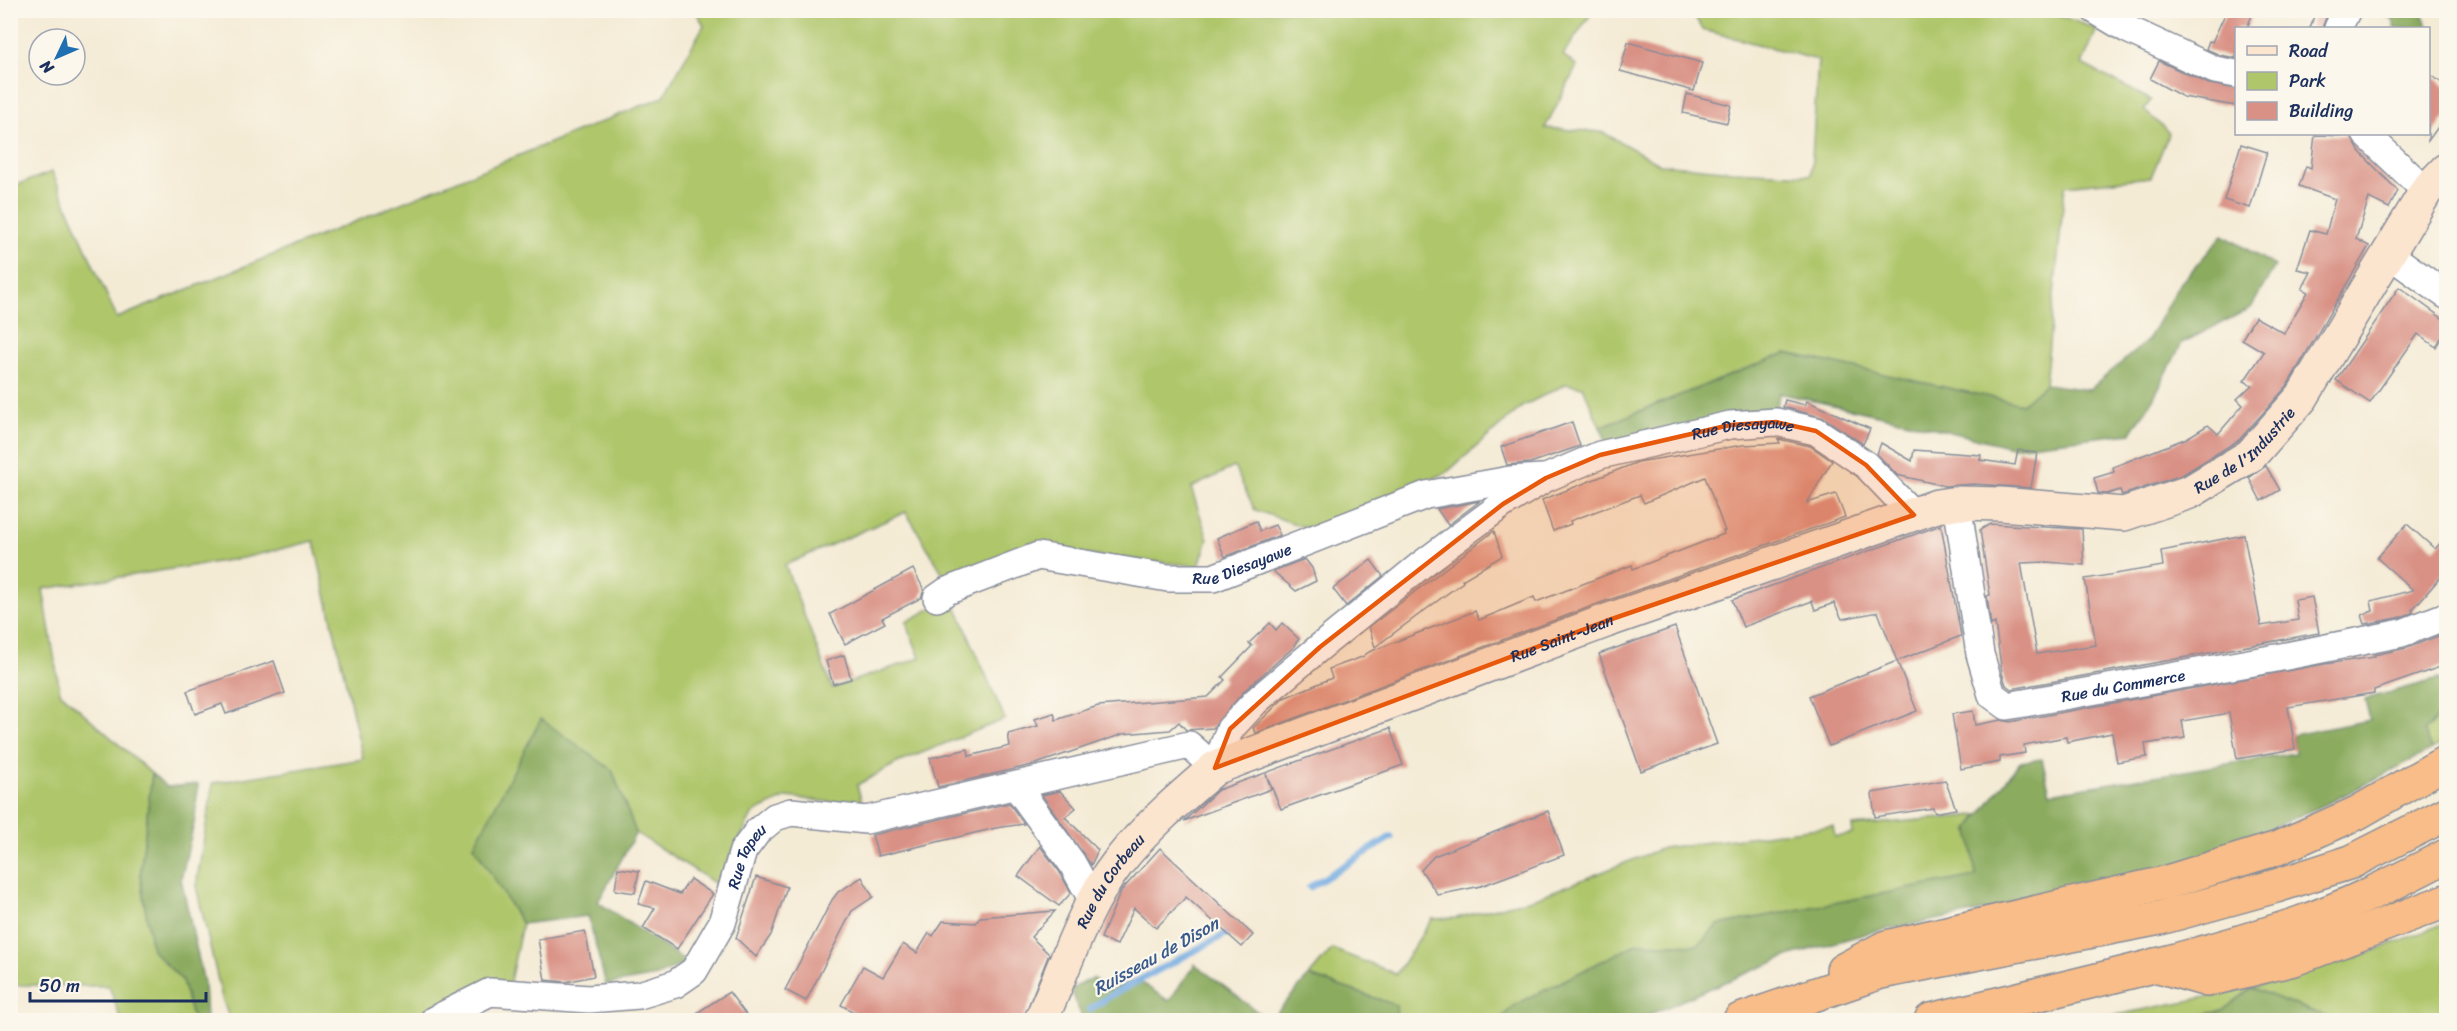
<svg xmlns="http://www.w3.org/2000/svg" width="2457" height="1031" viewBox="0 0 2457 1031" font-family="Sriracha,sans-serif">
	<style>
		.green { fill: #afc66b; stroke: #657a64; stroke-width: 1.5 }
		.forest { fill: #8bab5f; stroke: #536d5e; stroke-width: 1.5 }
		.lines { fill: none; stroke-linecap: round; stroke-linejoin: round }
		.stream { stroke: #72aae1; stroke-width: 7 }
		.building { fill: #d99185 }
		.street-casing { stroke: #888d9a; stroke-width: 30 }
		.secondary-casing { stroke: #888d9a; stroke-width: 36 }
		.highway-casing { stroke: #888d9a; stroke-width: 36 }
		.street { stroke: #fff; stroke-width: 27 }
		.secondary { stroke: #fce5cf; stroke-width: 33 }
		.highway { stroke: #f8bd88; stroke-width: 33 }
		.marked { fill: #e8590c; fill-opacity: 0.2; stroke: #e8590c; stroke-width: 4.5; stroke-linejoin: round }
		.labels { text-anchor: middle; stroke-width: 4.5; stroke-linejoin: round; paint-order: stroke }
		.street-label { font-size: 16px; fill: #1b2f5e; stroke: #fbf7ec }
		.water-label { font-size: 18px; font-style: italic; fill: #395a8c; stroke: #fbf7ec }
	</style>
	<rect width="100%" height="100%" fill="#fbf7ec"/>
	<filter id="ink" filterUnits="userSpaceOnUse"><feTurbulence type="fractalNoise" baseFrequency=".0167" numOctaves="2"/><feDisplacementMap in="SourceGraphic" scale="12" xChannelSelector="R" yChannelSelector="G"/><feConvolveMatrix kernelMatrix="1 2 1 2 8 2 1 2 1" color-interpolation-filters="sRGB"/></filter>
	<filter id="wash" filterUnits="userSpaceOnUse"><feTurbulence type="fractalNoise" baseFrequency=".008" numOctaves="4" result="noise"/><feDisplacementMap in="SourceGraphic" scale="24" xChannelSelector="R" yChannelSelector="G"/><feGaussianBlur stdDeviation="1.35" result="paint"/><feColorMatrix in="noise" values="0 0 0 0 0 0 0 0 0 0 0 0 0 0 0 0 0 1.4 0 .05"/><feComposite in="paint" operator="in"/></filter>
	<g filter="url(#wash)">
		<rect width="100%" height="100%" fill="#f4ebd5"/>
		<!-- green -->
		<g class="green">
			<path d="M695,10L1593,11L1563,55L1577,66L1545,128L1602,132L1660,164L1733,171L1811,175L1818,60L1704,30L1690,11H2047L2097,29L2082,64L2151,100L2144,110L2169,133L2151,177L2065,186L2045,384L2022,404L1786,353L1600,427L1583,387L1566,384L1523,406L1446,473L1312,530L1255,510L1234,467L1191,488L1208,539L1199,566L1064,553L946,579L906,512L785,565L832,688L920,658L906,622L952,597L1005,719L897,763L857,785L863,806L787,797L753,813L716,884L636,833L612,770L474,846L522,924L509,986H484L421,1013L390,1020H230L222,998L196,886L213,783L363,759L314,541L243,558L43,589L60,692L152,774L140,876L152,949L182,980L193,1020H121L109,986L14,985L11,981V187L52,172L117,318L663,97L704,25Z"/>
			<path d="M2446,709V741L2431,750L2424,731Z"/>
			<path d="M1979,815L1969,829L1977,876L1718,925L1698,945L1638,943L1513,1006L1500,1020H1397L1396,1005L1309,976L1332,949L1396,974L1432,919L1456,918L1536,898L1663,848L1833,826L1835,837L1853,834L1852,826Z"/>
			<path d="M2446,923V1020H2332L2252,988L2222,1011L2175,1020H2091L2252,988L2362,955Z"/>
		</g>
		<!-- forest -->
		<g class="forest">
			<path d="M2374,11H2421L2428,28H2395L2393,19Z"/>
			<path d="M2223,235L2275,266L2251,308L2182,343L2153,399L2131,433L2012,447L1922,425L1779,393L1776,414L1608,445L1600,427L1786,353L2022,404L2045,384L2089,390L2148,340L2178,286Z"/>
			<path d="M2439,679L2446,694V709L2424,731L2431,750L2335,800L2223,849L2132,879L2010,906L1872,932L1791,955L1699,993L1638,1020H1500L1513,1006L1638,943L1698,945L1718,925L1976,876L1969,829L2020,762L2042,759L2050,793L2295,753L2293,735L2370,720L2365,699Z"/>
			<path d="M541,719L612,770L636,833L598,902L687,962L657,976L606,985L588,916L522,924L474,846Z"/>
			<path d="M152,774L167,787L198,784L195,819L181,879L204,983L206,1020H193L182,980L152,950L140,876Z"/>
			<path d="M1195,964L1268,1020H1083L1071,989L1093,978L1109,990L1136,979L1169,1001Z"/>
			<path d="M1309,976L1396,1005L1397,1020H1270Z"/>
			<path d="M2252,988L2329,1018L2332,1020H2175L2222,1011Z"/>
		</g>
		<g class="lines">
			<!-- stream -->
			<g class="stream">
				<path d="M1310,887L1391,837"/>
				<path d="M1090,1009L1108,997L1235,929"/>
			</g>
		</g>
		<g id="blocks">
			<!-- building -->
			<g class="building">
				<path d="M2227,10H2254L2247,28H2236V58L2220,55L2206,49L2209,41L2212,42Z"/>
				<path d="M2316,10H2329L2322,28H2310Z"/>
				<path d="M1628,42L1702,63L1694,91L1620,71Z"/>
				<path d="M2159,61L2209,84L2236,89V106L2183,97L2150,79Z"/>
				<path d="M2428,73L2446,86V116L2428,141Z"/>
				<path d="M1687,94L1731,105L1727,123L1683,113Z"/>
				<path d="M2315,135L2351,136L2359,151L2398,191L2389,208L2369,198L2356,239L2369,246L2287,386L2239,440L2182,475L2122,495L2120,490L2107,494L2098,493L2094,478L2114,472L2113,467L2187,438L2208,425L2218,434L2243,405L2237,399L2252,385L2244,381L2264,352L2242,339L2255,317L2284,333L2308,292L2302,289L2311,272L2297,269L2310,230L2326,234L2335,199L2299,186L2306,166L2311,168Z"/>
				<path d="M2241,144L2267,152L2250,208L2224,200Z"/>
				<path d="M2399,287L2446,321V329L2436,347L2418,334L2370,403L2336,380Z"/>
				<path d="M1785,400L1805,405L1807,401L1870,429L1863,444L1824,418L1783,407Z"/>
				<path d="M1572,422L1580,446L1530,463L1507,465L1501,447Z"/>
				<path d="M1778,439L1810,446L1832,461L1807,503L1836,494L1845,517L1600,603L1256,733L1253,728L1284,698L1332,678L1329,669L1362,657L1369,652L1475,611L1479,620L1534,597L1536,602L1632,565L1633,569L1724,534L1723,531H1725L1705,477L1644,503L1640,495L1570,521L1571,524L1553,531L1542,500L1638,462L1743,445L1780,443Z"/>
				<path d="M1881,443L1912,461L1914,450L1981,455L1980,460L2015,465L2018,450L2037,453L2031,488L1974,484L1945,486L1897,475L1877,454Z"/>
				<path d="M2266,466L2280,490L2261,501L2249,478Z"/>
				<path d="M1480,501L1448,525L1437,509Z"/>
				<path d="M1256,521L1260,531L1275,525L1280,535L1225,557L1217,538Z"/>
				<path d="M1990,524L2082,529L2084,565L2047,562L2021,563L2037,654L2096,645L2085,579L2163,566L2161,551L2244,535L2261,626L2298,620L2295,600L2312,597L2319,633L2011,689L2006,685L2002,673L1995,623L1991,625L1987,596L1990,595L1980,530Z"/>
				<path d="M2407,524L2435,549L2446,537V571L2412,610L2414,612L2398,618L2365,624L2362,615L2373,611L2371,601L2413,590L2377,558Z"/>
				<path d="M1941,525L1961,636L1897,661L1878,612L1842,619L1834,603L1815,610L1812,601L1743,627L1732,600Z"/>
				<path d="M1494,531L1502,556L1462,580L1463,582L1375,647L1369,627Z"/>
				<path d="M1305,559L1312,568L1316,581L1296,591L1273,571Z"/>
				<path d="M1371,560L1383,576L1346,606L1333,589Z"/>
				<path d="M913,569L924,590L921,598L882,618L885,623L845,644L830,614Z"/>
				<path d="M1270,623L1276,630L1282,623L1299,639L1294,645L1295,646L1245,690L1213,728L1186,730L1179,722L1170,730L1123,734L1036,764L938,787L930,758L968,749L969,756L1010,746L1008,734L1038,726L1035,719L1054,713L1056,720L1098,706L1208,697L1225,680L1222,677L1252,646L1249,643Z"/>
				<path d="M1675,627L1717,744L1641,771L1599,654Z"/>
				<path d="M2446,633V665L2374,690V693L2288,707L2295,749L2237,759L2229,713L2182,721L2185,738L2145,744L2147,757L2117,762L2112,733L2067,742L2066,737L2024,745L2025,753L2000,757V762L1961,769L1952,714L1973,711L1975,725L2001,720L2010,722L2325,664L2375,657L2374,655L2407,648Z"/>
				<path d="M844,655L851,679L833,684L826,661Z"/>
				<path d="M274,661L285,693L226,714L222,704L195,714L187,691Z"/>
				<path d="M1897,661L1917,711L1829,746L1809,696Z"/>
				<path d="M1390,728L1403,765L1281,809L1266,774L1271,789L1184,821L1218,790Z"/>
				<path d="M1945,780L1956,809L1935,813L1933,808L1875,817L1872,793Z"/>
				<path d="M1060,791L1076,808L1065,817L1098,850L1091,865L1042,795Z"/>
				<path d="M1009,803L1024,824L996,828L878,856L872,835Z"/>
				<path d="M1548,811L1564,855L1481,886L1438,895L1421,870L1434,856Z"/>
				<path d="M1040,846L1059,871L1071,893L1059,906L1018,876Z"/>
				<path d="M1160,848L1253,935L1242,947L1186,897L1156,928L1134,908L1117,945L1101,938L1121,891Z"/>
				<path d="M618,868L639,871L635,893L615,890Z"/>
				<path d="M756,877L787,887L771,935L756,957L736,938Z"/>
				<path d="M862,877L873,897L852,911L806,1001L785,990L832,900L838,892Z"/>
				<path d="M690,879L713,894L677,949L643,928L655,908L638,904L646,881L680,894Z"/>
				<path d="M1055,911L1031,937L1049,954L1023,1020H868L841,1005L863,966L883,977L903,944L917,953L929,933L933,936L943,921L976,923L980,917Z"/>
				<path d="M585,931L594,976L566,982L545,980L538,939Z"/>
				<path d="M729,992L750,1020H686Z"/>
			</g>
		</g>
	</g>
	<g filter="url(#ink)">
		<use href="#blocks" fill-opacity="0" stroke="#888d9a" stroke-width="1.5"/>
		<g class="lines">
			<defs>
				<g id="street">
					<path d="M2095,10L2127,29L2215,70L2236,74"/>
					<path d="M2338,28L2347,10"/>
					<path d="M2366,134L2426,191"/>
					<path d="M2390,255L2446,295"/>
					<path id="s1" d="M1957,503L1980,654L1992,695L2007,706L2271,659L2402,633L2446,616"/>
					<path id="s2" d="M937,598L947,591L1038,556L1168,578H1213L1426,495L1510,480L1542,478"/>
					<path d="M1016,786L1072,863L1093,901"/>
					<path id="s3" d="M434,1020L490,992L589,999L639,995L675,984L694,971L722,923L743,851L758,831L775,817L791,812L866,820L1189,745L1215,768L1230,729L1256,701L1320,647L1421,565L1503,504L1546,478L1600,455L1730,425L1776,422L1816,431L1866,465L1914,515"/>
				</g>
				<g id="secondary">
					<path id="s4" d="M1041,1020C1064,970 1083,908 1117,864C1145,828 1180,798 1215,768L1606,621L1937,506L1957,503L2000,504L2124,514L2190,492L2251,455L2302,397L2426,191L2446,170"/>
				</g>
				<g id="highway">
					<path d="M2155,965L2207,980L2294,959L2446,901"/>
					<path d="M1843,970L1886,947L2164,883L2278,848L2357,813L2446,762"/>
					<path d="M1740,1020L1881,972L2160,918L2276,886L2351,862L2446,814"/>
					<path d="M1931,1020C2053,990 2177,964 2297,924C2349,906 2398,881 2446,856"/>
				</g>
			</defs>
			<!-- street casing -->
			<use href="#street" class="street-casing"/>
			<!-- secondary casing -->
			<use href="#secondary" class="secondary-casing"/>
			<!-- highway casing -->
			<use href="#highway" class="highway-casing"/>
			<!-- street -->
			<use href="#street" class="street"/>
			<!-- secondary -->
			<use href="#secondary" class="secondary"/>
			<!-- highway -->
			<use href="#highway" class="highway"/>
		</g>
	</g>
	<!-- marked area -->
	<path class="marked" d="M1776,422L1816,431L1866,465L1914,515L1606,621L1215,768L1230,729L1320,647L1503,504L1546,478L1600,455L1730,425Z"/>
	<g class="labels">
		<!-- street labels -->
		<g class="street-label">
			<text dy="6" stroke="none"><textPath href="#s3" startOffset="1560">Rue Diesayawe</textPath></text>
			<text dy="6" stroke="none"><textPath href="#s4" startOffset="1406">Rue de l'Industrie</textPath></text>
			<text dy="6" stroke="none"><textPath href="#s2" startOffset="318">Rue Diesayawe</textPath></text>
			<text dy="6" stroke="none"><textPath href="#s4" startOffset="682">Rue Saint-Jean</textPath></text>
			<text dy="6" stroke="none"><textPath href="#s1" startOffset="332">Rue du Commerce</textPath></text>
			<text dy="6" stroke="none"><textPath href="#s3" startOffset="400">Rue Tapeu</textPath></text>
			<text dy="6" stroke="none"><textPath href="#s4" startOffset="156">Rue du Corbeau</textPath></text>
		</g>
		<!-- water labels -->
		<g class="water-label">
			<text transform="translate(1156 956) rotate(-29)" y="6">Ruisseau de Dison</text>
		</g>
	</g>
	<!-- margin -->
	<rect width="2457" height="1031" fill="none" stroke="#fbf7ec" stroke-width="36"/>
	<!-- legend -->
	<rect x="2235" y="27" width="195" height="108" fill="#fbf7ec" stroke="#a1a7b3" stroke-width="1.5"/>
	<rect x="2247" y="46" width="30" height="9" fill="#fce5cf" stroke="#a1a7b3" stroke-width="1.5"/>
	<text x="2289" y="57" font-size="18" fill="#1b2f5e">Road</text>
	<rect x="2247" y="72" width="30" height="18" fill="#afc66b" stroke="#a1a7b3" stroke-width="1.5"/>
	<text x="2289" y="87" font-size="18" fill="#1b2f5e">Park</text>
	<rect x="2247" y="102" width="30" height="18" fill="#d99185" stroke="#a1a7b3" stroke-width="1.5"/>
	<text x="2289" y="117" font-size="18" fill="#1b2f5e">Building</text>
	<!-- north arrow -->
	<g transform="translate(57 57) rotate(226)"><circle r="28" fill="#fbf7ec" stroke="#a1a7b3" stroke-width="1.5"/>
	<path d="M0-4.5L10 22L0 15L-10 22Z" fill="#1f6fb2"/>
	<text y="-9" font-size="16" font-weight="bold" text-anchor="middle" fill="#1b2f5e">N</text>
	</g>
	<!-- scale -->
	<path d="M30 992v9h176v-9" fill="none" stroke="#1b2f5e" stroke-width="3"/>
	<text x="39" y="992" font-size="18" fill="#1b2f5e" stroke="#fbf7ec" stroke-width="4.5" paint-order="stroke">50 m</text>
</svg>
